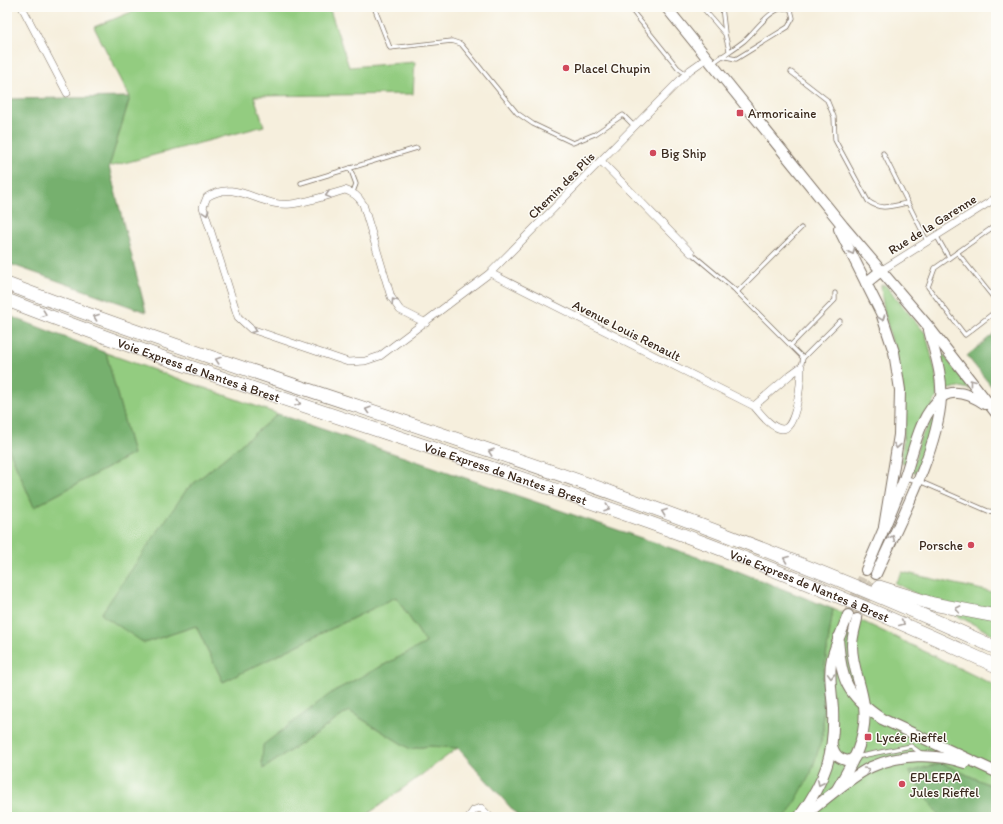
<svg xmlns="http://www.w3.org/2000/svg" width="1003" height="824" viewBox="0 0 1003 824" font-family="Itim,sans-serif">
	<style>
		.green { fill: #93cc80; stroke: #677b4f }
		.forest { fill: #76b06e; stroke: #586d46 }
		.lines { fill: none; stroke-linecap: round; stroke-linejoin: round }
		.secondary-tunnel { stroke: #d1c8b7; stroke-width: 10; stroke-dasharray: 10 5; stroke-linecap: butt }
		.lane-casing { stroke: #7c6f61; stroke-width: 5 }
		.street-casing { stroke: #7c6f61; stroke-width: 8 }
		.secondary-casing { stroke: #7c6f61; stroke-width: 12 }
		.highway-casing { stroke: #7c6f61; stroke-width: 14 }
		.lane { stroke: #fff; stroke-width: 3.5 }
		.street { stroke: #fff; stroke-width: 7 }
		.secondary { stroke: #fff; stroke-width: 10 }
		.highway { stroke: #fff; stroke-width: 13 }
		.oneway { stroke: #a79f9a }
		.poi-dot { fill: #d1495b; stroke: #fdfcf7; stroke-width: 1.5 }
		.labels { text-anchor: middle; stroke-width: 3; stroke-linejoin: round; paint-order: stroke }
		.poi-label { font-size: 13px; fill: #3b2a1e; stroke: #fdfcf7; text-anchor: start }
		.street-label { font-size: 13px; fill: #3b2a1e; stroke: #fdfcf7 }
	</style>
	<rect width="100%" height="100%" fill="#fdfcf7"/>
	<filter id="ink" filterUnits="userSpaceOnUse"><feTurbulence type="fractalNoise" baseFrequency=".025" numOctaves="2"/><feDisplacementMap in="SourceGraphic" scale="8" xChannelSelector="R" yChannelSelector="G"/><feConvolveMatrix kernelMatrix="1 2 1 2 8 2 1 2 1" color-interpolation-filters="sRGB"/></filter>
	<filter id="wash" filterUnits="userSpaceOnUse"><feTurbulence type="fractalNoise" baseFrequency=".012" numOctaves="4" result="noise"/><feDisplacementMap in="SourceGraphic" scale="16" xChannelSelector="R" yChannelSelector="G"/><feGaussianBlur stdDeviation="0.9" result="paint"/><feColorMatrix in="noise" values="0 0 0 0 0 0 0 0 0 0 0 0 0 0 0 0 0 1.4 0 .05"/><feComposite in="paint" operator="in"/></filter>
	<g filter="url(#wash)">
		<rect width="100%" height="100%" fill="#f6efdd"/>
		<!-- green -->
		<g class="green">
			<path d="M144,7H329L349,67L415,62L413,94L254,96L264,126L109,167L130,97L94,27Z"/>
			<path d="M881,285H885L926,334L936,374L937,396L906,464L901,463C904,436 906,411 902,384C897,350 882,319 881,285Z"/>
			<path d="M106,353L278,414L187,489L144,643L196,626L223,682L396,597L426,643L334,691L263,769L349,711L410,749L429,746L458,748L364,817H7V445L34,507L133,454Z"/>
			<path d="M941,353H942L970,389L959,387L946,390Z"/>
			<path d="M936,411L934,427L915,473L912,472L920,439Z"/>
			<path d="M902,572L996,593V636L895,583Z"/>
			<path d="M833,609L866,623L996,686V788L941,763L909,772L940,817H784L790,811L823,735V677Z"/>
		</g>
		<!-- forest -->
		<g class="forest">
			<path d="M130,97L109,167L146,312L7,263V99Z"/>
			<path d="M7,315L106,353L133,454L34,507L7,445Z"/>
			<path d="M996,332V392L967,356Z"/>
			<path d="M278,414L735,570L833,609L823,677V735L811,773L790,811L784,817H519L458,748L429,746L410,749L349,711L263,769L262,762L263,745L334,691L426,643L396,597L223,682L196,626L144,643L101,614L187,489Z"/>
			<path d="M941,763L996,788V817H940L909,772Z"/>
		</g>
	</g>
	<g filter="url(#ink)">
		<g class="lines">
			<!-- secondary-tunnel -->
			<g class="secondary-tunnel">
				<path d="M848,615L866,570"/>
				<path d="M857,619L876,574"/>
			</g>
			<defs>
				<g id="lane">
					<path d="M374,7L390,48L452,41L461,44L517,113L533,124L573,143L595,134L623,115L634,126"/>
					<path d="M629,7L678,68L686,74"/>
					<path d="M702,7L725,34L729,50"/>
					<path d="M722,7L725,33"/>
					<path d="M713,63C723,55 734,49 744,41C755,32 775,0 791,10L793,18L788,27L736,59L721,56"/>
					<path d="M791,72L827,100L834,117L835,140L868,201C881,211 892,206 907,203"/>
					<path d="M883,153L927,241"/>
					<path d="M350,168L356,184L353,192"/>
					<path d="M301,183L417,148"/>
					<path d="M996,225L935,268L928,287L965,335L996,311"/>
					<path d="M936,235L949,258"/>
					<path d="M957,252L996,301"/>
					<path d="M691,253L734,289L803,358L801,367"/>
					<path d="M737,292L801,228"/>
					<path d="M791,345L835,300V293"/>
					<path d="M803,358L840,321"/>
					<path d="M905,478L919,481L988,511L996,512"/>
					<path d="M856,757L911,746L922,754"/>
				</g>
				<g id="street">
					<path d="M22,7L67,93"/>
					<path d="M602,162L691,253"/>
					<path d="M882,270L996,198"/>
					<path d="M490,273L754,406C761,414 771,428 782,429C797,430 801,378 801,367L790,375L754,406"/>
					<path d="M426,323L400,310L391,297L363,204C358,196 354,193 345,190C328,195 309,202 291,204C260,208 236,178 207,197L203,207L238,317L251,329L348,362L365,361L380,356L490,273L690,70L707,58"/>
					<path d="M469,817L474,810L481,808L490,817"/>
				</g>
				<g id="secondary">
					<path d="M666,7L843,226L928,326L996,413"/>
					<path d="M839,229L881,313L894,352L900,390L899,435L884,527"/>
					<path d="M866,283L882,270"/>
					<path d="M866,570C879,541 891,512 903,482C913,456 918,415 942,397C956,387 973,396 985,404"/>
					<path d="M876,574C898,525 938,451 941,398C943,376 934,351 929,330"/>
					<path d="M838,638C841,680 846,695 882,719L996,772"/>
					<path d="M832,746C835,756 839,759 849,761L855,757"/>
					<path d="M837,789C852,764 868,737 864,706C862,686 852,667 852,646C852,637 855,628 857,619"/>
					<path d="M799,817C825,781 835,754 833,709C832,693 828,674 832,658C836,643 843,629 848,615"/>
					<path d="M803,817C822,802 850,777 871,767C899,754 935,753 965,763"/>
				</g>
				<g id="highway">
					<path d="M7,284C208,361 415,422 618,495C746,541 873,591 996,648"/>
					<path id="s1" d="M7,300C220,383 439,447 653,524C770,566 884,614 996,666"/>
					<path d="M879,587L933,604L996,616"/>
				</g>
			</defs>
			<!-- lane casing -->
			<use href="#lane" class="lane-casing"/>
			<!-- street casing -->
			<use href="#street" class="street-casing"/>
			<!-- secondary casing -->
			<use href="#secondary" class="secondary-casing"/>
			<!-- highway casing -->
			<use href="#highway" class="highway-casing"/>
			<!-- lane -->
			<use href="#lane" class="lane"/>
			<!-- street -->
			<use href="#street" class="street"/>
			<!-- secondary -->
			<use href="#secondary" class="secondary"/>
			<!-- highway -->
			<use href="#highway" class="highway"/>
		</g>
		<!-- one-way arrows -->
		<defs><path id="oneway-chevron" d="M-2-3.5L2.5 0L-2 3.5" fill="none" stroke-width="1.6" stroke-linecap="round" stroke-linejoin="round"/></defs>
		<g class="oneway">
			<use href="#oneway-chevron" transform="translate(328 195) rotate(165)"/>
			<use href="#oneway-chevron" transform="translate(206 213) rotate(72)"/>
			<use href="#oneway-chevron" transform="translate(852 252) rotate(64)"/>
			<use href="#oneway-chevron" transform="translate(394 301) rotate(-124)"/>
			<use href="#oneway-chevron" transform="translate(44 314) rotate(20)"/>
			<use href="#oneway-chevron" transform="translate(96 317) rotate(-160)"/>
			<use href="#oneway-chevron" transform="translate(882 318) rotate(71)"/>
			<use href="#oneway-chevron" transform="translate(254 330) rotate(23)"/>
			<use href="#oneway-chevron" transform="translate(218 360) rotate(-161)"/>
			<use href="#oneway-chevron" transform="translate(972 382) rotate(-128)"/>
			<use href="#oneway-chevron" transform="translate(298 403) rotate(18)"/>
			<use href="#oneway-chevron" transform="translate(368 410) rotate(-162)"/>
			<use href="#oneway-chevron" transform="translate(897 446) rotate(100)"/>
			<use href="#oneway-chevron" transform="translate(491 452) rotate(-161)"/>
			<use href="#oneway-chevron" transform="translate(607 508) rotate(19)"/>
			<use href="#oneway-chevron" transform="translate(664 512) rotate(-160)"/>
			<use href="#oneway-chevron" transform="translate(892 538) rotate(-66)"/>
			<use href="#oneway-chevron" transform="translate(786 559) rotate(-159)"/>
			<use href="#oneway-chevron" transform="translate(958 609) rotate(-169)"/>
			<use href="#oneway-chevron" transform="translate(902 623) rotate(23)"/>
			<use href="#oneway-chevron" transform="translate(831 676) rotate(92)"/>
			<use href="#oneway-chevron" transform="translate(867 770) rotate(-31)"/>
			<use href="#oneway-chevron" transform="translate(820 783) rotate(116)"/>
		</g>
	</g>
	<!-- markers -->
	<g class="poi-dot">
		<circle cx="566" cy="68" r="4"/>
		<rect x="736" y="109" width="8" height="8" rx="2"/>
		<circle cx="653" cy="153" r="4"/>
		<circle cx="971" cy="545" r="4"/>
		<rect x="864" y="733" width="8" height="8" rx="2"/>
		<circle cx="902" cy="784" r="4"/>
	</g>
	<g class="labels">
		<!-- poi labels -->
		<g class="poi-label">
			<text x="574" y="73">Placel Chupin</text>
			<text x="748" y="118">Armoricaine</text>
			<text x="661" y="158">Big Ship</text>
			<text x="963" y="550" text-anchor="end">Porsche</text>
			<text x="876" y="742">Lycée Rieffel</text>
			<text x="910" y="782">EPLEFPA<tspan x="910" dy="15">Jules Rieffel</tspan></text>
		</g>
		<!-- street labels -->
		<g class="street-label">
			<text transform="translate(561 185) rotate(-45)" y="5">Chemin des Plis</text>
			<text transform="translate(932 224) rotate(-32)" y="5">Rue de la Garenne</text>
			<text transform="translate(627 330) rotate(27)" y="5">Avenue Louis Renault</text>
			<text dy="5" stroke="none"><textPath href="#s1" startOffset="204">Voie Express de Nantes à Brest</textPath></text>
			<text dy="5" stroke="none"><textPath href="#s1" startOffset="528">Voie Express de Nantes à Brest</textPath></text>
			<text dy="5" stroke="none"><textPath href="#s1" startOffset="852">Voie Express de Nantes à Brest</textPath></text>
		</g>
	</g>
	<!-- margin -->
	<rect width="1003" height="824" fill="none" stroke="#fdfcf7" stroke-width="24"/>
</svg>
